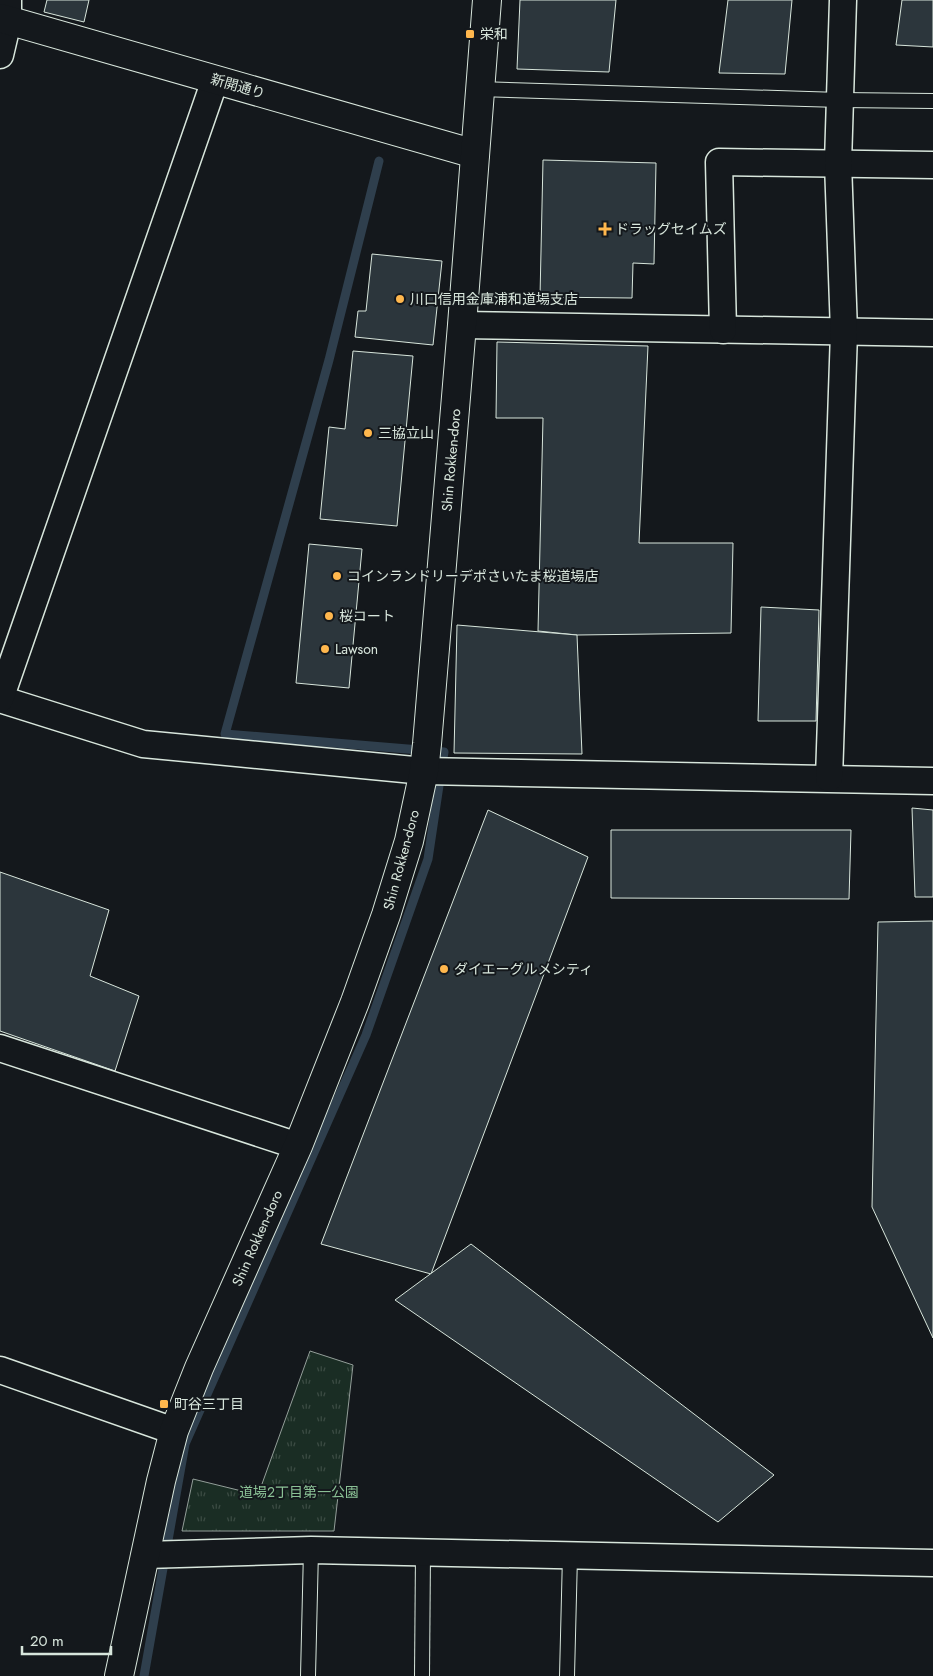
<svg xmlns="http://www.w3.org/2000/svg" width="933" height="1676" viewBox="0 0 933 1676" font-family="Jost,'Noto Sans JP',sans-serif">
	<style>
		.park { fill: url(#park-tufts); stroke: #939e99 }
		.lines { fill: none; stroke-linecap: round; stroke-linejoin: round }
		.stream { stroke: #2f3f4d; stroke-width: 9 }
		.building { fill: #2c363c; stroke: #d8e6dc }
		.lane-casing { stroke: #d8e6dc; stroke-width: 16 }
		.street-casing { stroke: #d8e6dc; stroke-width: 29 }
		.secondary-casing { stroke: #d8e6dc; stroke-width: 30 }
		.primary-casing { stroke: #d8e6dc; stroke-width: 30 }
		.lane { stroke: #14181c; stroke-width: 14 }
		.street { stroke: #14181c; stroke-width: 26 }
		.secondary { stroke: #14181c; stroke-width: 28 }
		.primary { stroke: #14181c; stroke-width: 28 }
		.poi-dot { fill: #ffb74d; stroke: #14181c; stroke-width: 2 }
		.labels { text-anchor: middle; stroke-width: 4; stroke-linejoin: round; paint-order: stroke }
		.poi-label { font-size: 14px; fill: #d8e6dc; stroke: #14181c; text-anchor: start }
		.street-label { font-size: 14px; fill: #d8e6dc; stroke: #14181c }
		.park-label { font-size: 14px; fill: #8ac095; stroke: #14181c }
	</style>
	<defs>
		<pattern id="park-tufts" width="24" height="20" patternUnits="userSpaceOnUse" patternTransform="scale(1.25)"><rect width="24" height="20" fill="#1a2d24"/><path d="M3 7l-1-3M5 7V3M7 7l1-3M15 17l-1-3M17 17v-4M19 17l1-3" fill="none" stroke="#3b4b43"/></pattern>
	</defs>
	<rect width="100%" height="100%" fill="#14181c"/>
	<!-- park -->
	<path class="park" d="M310,1351L353,1365L334,1531H182L193,1479L258,1495Z"/>
	<g class="lines">
		<!-- stream -->
		<path class="stream" d="M144,1676L185,1444L366,1035L428,859L444,752L225,734L329,360L379,161"/>
	</g>
	<!-- building -->
	<g class="building">
		<path d="M47,0H89L84,22L44,12Z"/>
		<path d="M520,0H616L609,72L517,69Z"/>
		<path d="M728,0H792L785,74L719,73Z"/>
		<path d="M902,0H933V47L896,45Z"/>
		<path d="M543,160L656,163L654,264L633,263L632,298L540,297Z"/>
		<path d="M372,254L442,261L433,345L355,337L358,311H366Z"/>
		<path d="M497,342L648,346L639,543H733L731,633L577,635L538,631L543,418H496Z"/>
		<path d="M353,351L413,356L397,526L320,519L329,427L345,429Z"/>
		<path d="M309,544L362,549L349,688L296,683Z"/>
		<path d="M761,607L819,610L816,721H758Z"/>
		<path d="M457,625L577,635L582,754L454,753Z"/>
		<path d="M912,808L933,810V897H915Z"/>
		<path d="M488,810L588,857L431,1274L321,1244Z"/>
		<path d="M611,830H851L849,899L611,898Z"/>
		<path d="M0,872L109,910L90,976L139,996L115,1071L0,1031Z"/>
		<path d="M933,921V1338L872,1207L878,922Z"/>
		<path d="M471,1244L774,1475L718,1522L395,1300Z"/>
	</g>
	<g class="lines">
		<defs>
			<g id="lane">
				<path d="M479,89L840,100L933,101"/>
				<path d="M308,1676L311,1550"/>
				<path d="M422,1676L423,1552"/>
				<path d="M567,1676L570,1555"/>
			</g>
			<g id="street">
				<path d="M0,55L8,21V0"/>
				<path d="M462,325L933,333"/>
				<path d="M723,330L719,162L933,165"/>
				<path d="M0,699L143,744L424,771L933,781"/>
				<path d="M0,699L215,80"/>
				<path d="M829,778L844,332L838,163L843,0"/>
				<path d="M0,1048L298,1146"/>
				<path d="M0,1370L174,1431"/>
				<path d="M145,1555L311,1550L933,1563"/>
			</g>
			<path id="secondary" d="M0,18L475,154"/>
			<path id="primary" d="M119,1676L161,1481L174,1431L199,1368L298,1146L355,1002L386,915L409,841L424,771L427,744L462,325L487,0"/>
		</defs>
		<!-- lane casing -->
		<use href="#lane" class="lane-casing"/>
		<!-- street casing -->
		<use href="#street" class="street-casing"/>
		<!-- secondary casing -->
		<use href="#secondary" class="secondary-casing"/>
		<!-- primary casing -->
		<use href="#primary" class="primary-casing"/>
		<!-- lane -->
		<use href="#lane" class="lane"/>
		<!-- street -->
		<use href="#street" class="street"/>
		<!-- secondary -->
		<use href="#secondary" class="secondary"/>
		<!-- primary -->
		<use href="#primary" class="primary"/>
	</g>
	<!-- markers -->
	<g class="poi-dot">
		<rect x="465" y="29" width="10" height="10" rx="2.5"/>
		<path d="M602.5 221.5h5v5h5v5h-5v5h-5v-5h-5v-5h5z"/>
		<circle cx="400" cy="299" r="5"/>
		<circle cx="368" cy="433" r="5"/>
		<circle cx="337" cy="576" r="5"/>
		<circle cx="329" cy="616" r="5"/>
		<circle cx="325" cy="649" r="5"/>
		<circle cx="444" cy="969" r="5"/>
		<rect x="159" y="1399" width="10" height="10" rx="2.5"/>
	</g>
	<g class="labels">
		<!-- poi labels -->
		<g class="poi-label">
			<text x="480" y="39">栄和</text>
			<text x="615" y="234">ドラッグセイムズ</text>
			<text x="410" y="304">川口信用金庫浦和道場支店</text>
			<text x="378" y="438">三協立山</text>
			<text x="347" y="581">コインランドリーデポさいたま桜道場店</text>
			<text x="339" y="621">桜コート</text>
			<text x="335" y="654">Lawson</text>
			<text x="454" y="974">ダイエーグルメシティ</text>
			<text x="174" y="1409">町谷三丁目</text>
		</g>
		<!-- street labels -->
		<g class="street-label">
			<text transform="translate(238 86) rotate(16)" y="5">新開通り</text>
			<text transform="translate(451 460) rotate(-85)" y="5">Shin Rokken-doro</text>
			<text transform="translate(401 860) rotate(-75)" y="5">Shin Rokken-doro</text>
			<text transform="translate(257 1238) rotate(-66)" y="5">Shin Rokken-doro</text>
		</g>
		<!-- park labels -->
		<g class="park-label">
			<text x="299" y="1497">道場2丁目第一公園</text>
		</g>
	</g>
	<!-- scale -->
	<path d="M22 1646v8h89v-8" fill="none" stroke="#d8e6dc" stroke-width="2.5"/>
	<text x="30" y="1646" font-size="15" fill="#d8e6dc" stroke="#14181c" stroke-width="4" paint-order="stroke">20 m</text>
</svg>
